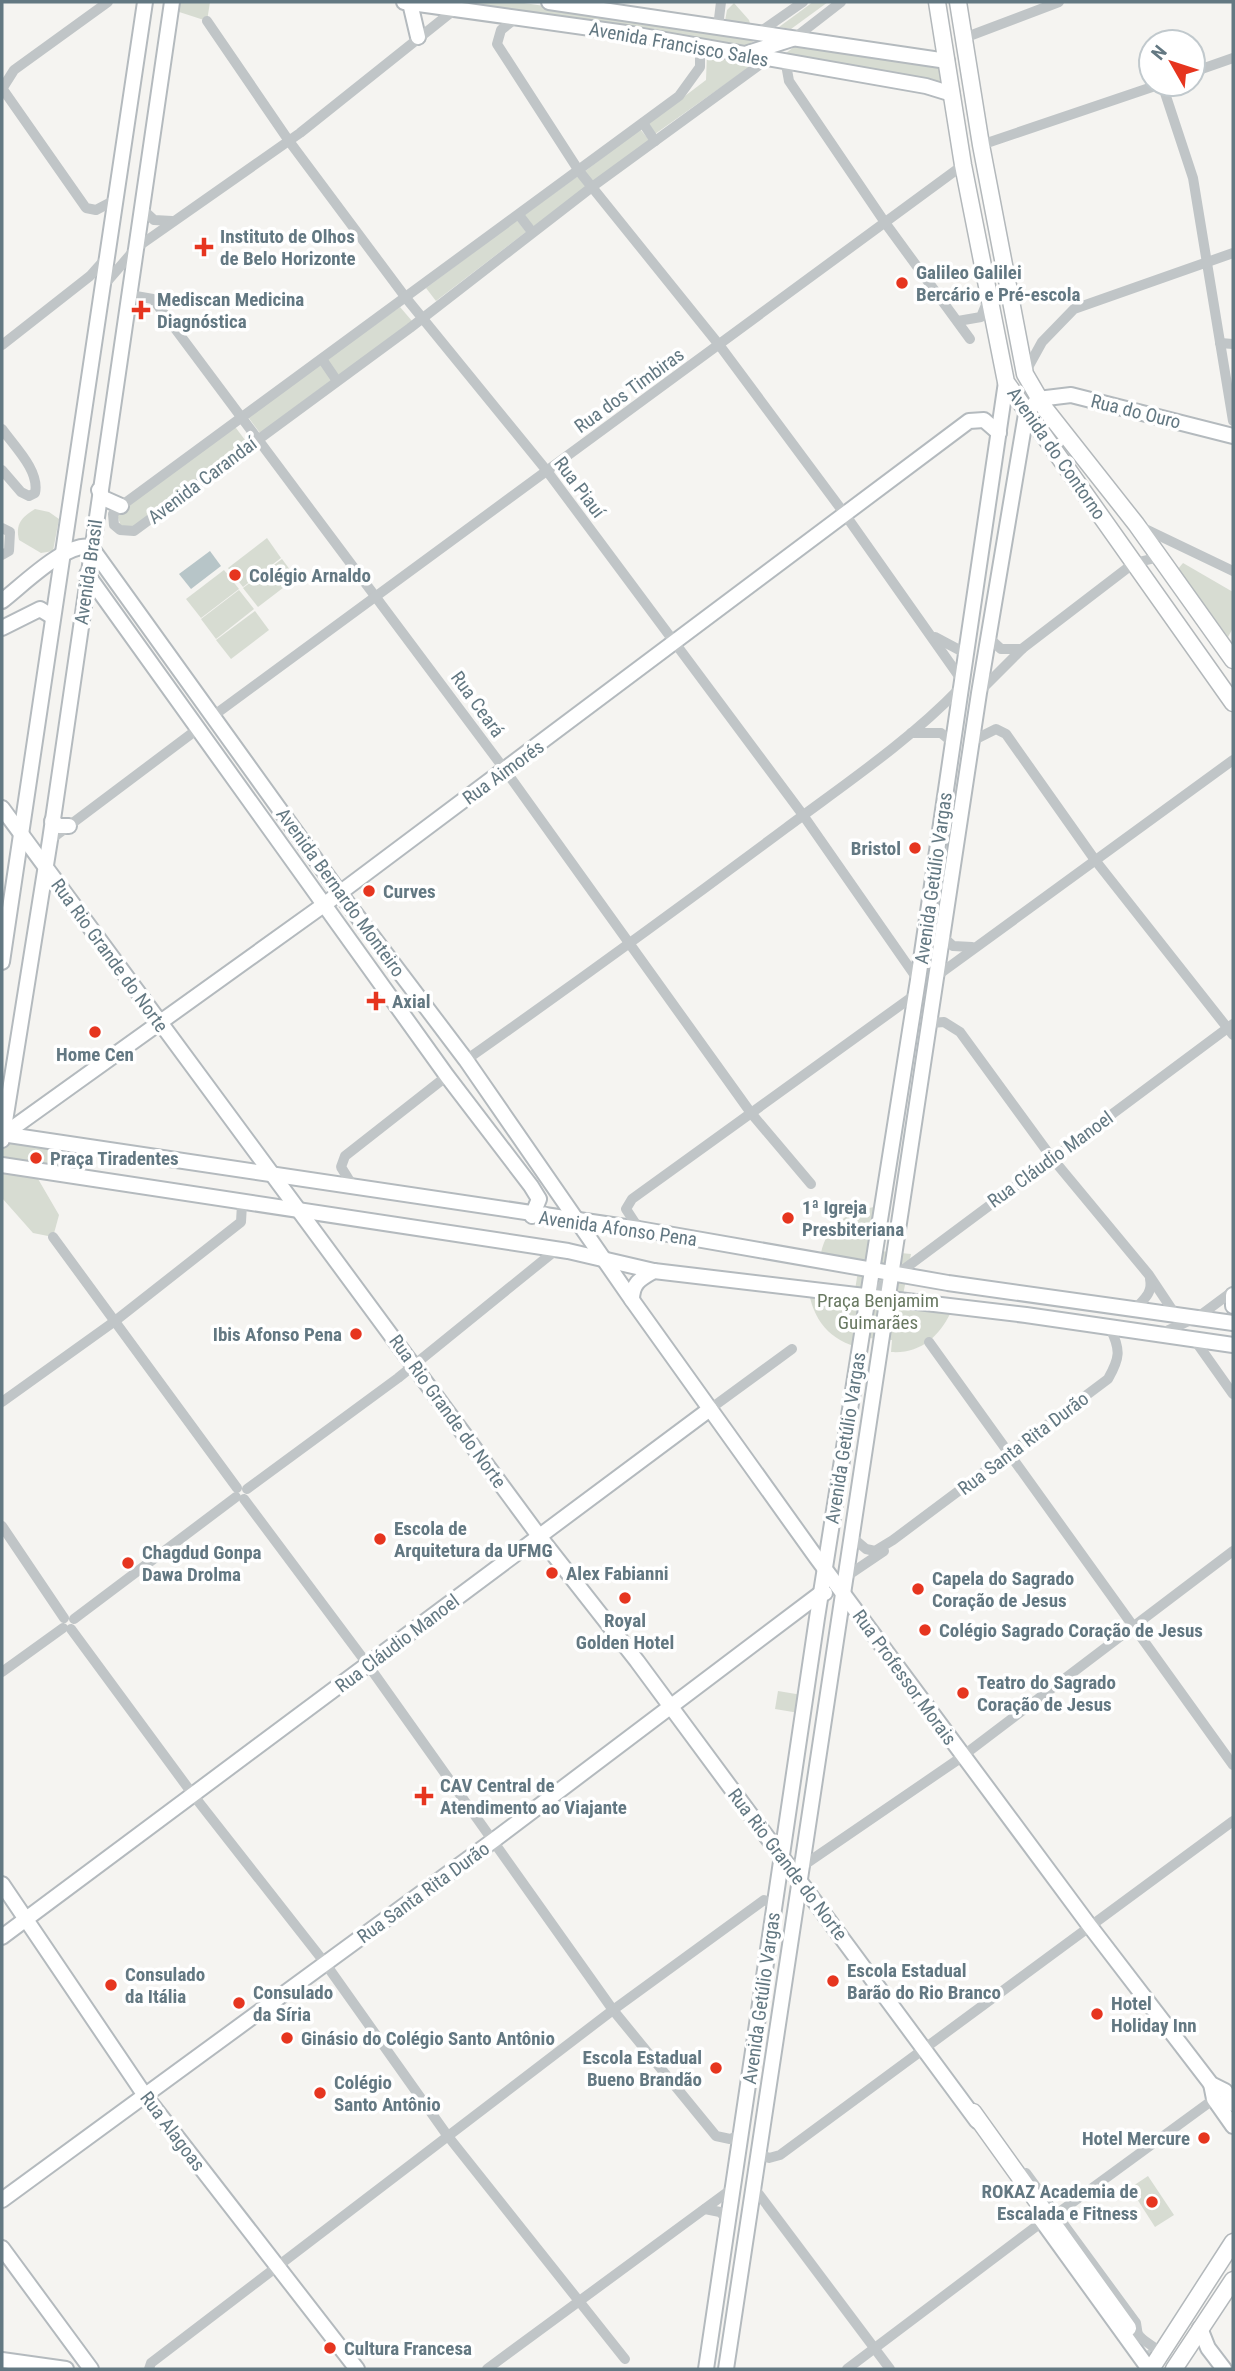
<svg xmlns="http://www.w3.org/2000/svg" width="1235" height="2371" viewBox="0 0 1235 2371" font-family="'Roboto Condensed',sans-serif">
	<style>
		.green { fill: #d7dcd2 }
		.water { fill: #b7c5c8 }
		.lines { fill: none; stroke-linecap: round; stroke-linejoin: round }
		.primary-tunnel { stroke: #c9cfd0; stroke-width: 16; stroke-dasharray: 16 8; stroke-linecap: butt }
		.secondary-casing { stroke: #b4babe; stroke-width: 18 }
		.primary-casing { stroke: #b3b8bb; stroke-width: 19 }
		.street { stroke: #c0c5c7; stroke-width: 10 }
		.secondary { stroke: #fff; stroke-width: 14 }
		.primary { stroke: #fff; stroke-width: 16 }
		.poi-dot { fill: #e6351f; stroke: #fff; stroke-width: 2.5 }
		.labels { text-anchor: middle; stroke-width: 7; stroke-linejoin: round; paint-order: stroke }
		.street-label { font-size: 19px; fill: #637882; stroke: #fff }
		.poi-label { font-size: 19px; font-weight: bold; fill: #637882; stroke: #fff; text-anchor: start }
		.park-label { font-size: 19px; fill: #697962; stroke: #fff }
	</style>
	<rect width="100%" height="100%" fill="#f5f4f1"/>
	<!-- green -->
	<g class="green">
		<path d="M171,2H210L207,21L170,9Z"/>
		<path d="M471,2H517L723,32L727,10L734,3L749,20L755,40L742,49L465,7Z"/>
		<path d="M813,2H828L791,29L779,27Z"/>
		<path d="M798,44L942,66L946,83L782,56Z"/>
		<path d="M707,54L755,63L655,134L648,124L706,80Z"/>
		<path d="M640,129L649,140L593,184L584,172Z"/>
		<path d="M578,176L587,186L532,228L523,216Z"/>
		<path d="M517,220L526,232L436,301L426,288Z"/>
		<path d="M400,307L412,321L338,376L326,360Z"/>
		<path d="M321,364L333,379L260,433L248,417Z"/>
		<path d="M233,424L248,444L133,528L121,526L117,515Z"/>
		<path d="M35,509L49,512L59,519L53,551L41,553L19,540C15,524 22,517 35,509Z"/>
		<path d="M267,538L281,558L243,587L228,568Z"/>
		<path d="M282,559L296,578L258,607L243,588Z"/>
		<path d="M1183,563L1233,592V628L1228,637L1178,569Z"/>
		<path d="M224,570L239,589L201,618L186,599Z"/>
		<path d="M239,590L254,609L216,639L201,619Z"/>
		<path d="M255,611L269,630L231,659L216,640Z"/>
		<path d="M2,1102L3,1135L72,1144L67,1174L34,1172L59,1215L53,1237L33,1233L2,1198Z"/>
		<path d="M874,1207L886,1209L880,1251L911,1254L903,1295L951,1312C939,1337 920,1354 891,1352L892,1340L869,1338L867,1349C835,1344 815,1325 809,1293L855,1290L860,1259L821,1253C827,1225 847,1212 874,1207Z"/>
		<path d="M778,1691L802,1695L799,1713L775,1709Z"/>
		<path d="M1148,2176L1174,2215L1155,2227L1130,2188Z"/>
	</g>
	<!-- water -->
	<path class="water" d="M210,551L221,566L191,589L179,574Z"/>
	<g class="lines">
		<!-- primary-tunnel -->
		<path class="primary-tunnel" d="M1132,2332L1165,2369"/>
		<defs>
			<g id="secondary">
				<path d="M404,2L626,33L926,86L952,94"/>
				<path d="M549,2L947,61"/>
				<path d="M410,3L418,37"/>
				<path d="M748,53L792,39"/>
				<path d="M99,490L103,498L121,506"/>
				<path d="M91,547L339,892L466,1060L632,1300L816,1557L1089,1925L1211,2084L1225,2091L1233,2104"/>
				<path d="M87,574L447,1076L531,1186L539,1199L532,1216"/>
				<path d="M2,601C23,585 65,542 91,547"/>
				<path d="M2,628L40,609L53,617"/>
				<path d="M2,808L539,1536L637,1661L977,2121"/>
				<path d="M52,821L59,826H69"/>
				<path d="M2,962L145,2"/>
				<path d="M2,1134L639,1229L948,1283L1233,1323"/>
				<path d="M3,1135L325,904L969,421L984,420L999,433"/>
				<path d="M2,1140L50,840L172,2"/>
				<path d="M2,1165L568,1251L654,1271L1026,1315L1233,1345"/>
				<path d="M1233,1295V1306"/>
				<path d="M632,1300C632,1283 640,1279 654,1271"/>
				<path d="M2,1884L146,2097L357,2369"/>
				<path d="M2,1937L710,1409"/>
				<path d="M1211,2084L1214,2099L1233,2126"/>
				<path d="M2,2200L494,1840L821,1593H825"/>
				<path d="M1037,2214L1149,2369"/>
				<path d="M2,2248L91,2369"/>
				<path d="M1200,2328L1208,2348L1224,2369"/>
				<path d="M2,2360L66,2369"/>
				<path d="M706,2369L817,1618L918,980L1006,382"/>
				<path d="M726,2369L979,693L1026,414L1038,399L1071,395L1233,436"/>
			</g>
			<g id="primary">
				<path d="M937,2L963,165L1006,382L1233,703"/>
				<path d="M958,2L981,145L1025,374L1046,410L1136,524L1233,660"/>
				<path d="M973,2112L1128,2328"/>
				<path d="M1151,2369L1233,2242"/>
				<path d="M1174,2369L1233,2280"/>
			</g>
		</defs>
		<!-- secondary casing -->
		<use href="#secondary" class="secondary-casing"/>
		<!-- primary casing -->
		<use href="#primary" class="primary-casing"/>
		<!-- street -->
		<g class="street">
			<path d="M516,18L501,30L497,44L579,171L720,346L844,513L961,679"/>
			<path d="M207,21L289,141L406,298L547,471L803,815L918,980"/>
			<path d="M718,27L721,2"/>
			<path d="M757,34L803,2"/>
			<path d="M964,38L1059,2"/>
			<path d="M792,40L841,2"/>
			<path d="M700,48V67L679,96L121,506L113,514L114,525L120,530L134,531L410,328L592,187L769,58"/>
			<path d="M794,63L787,70L789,81L886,224L970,339"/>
			<path d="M1193,72L1233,58"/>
			<path d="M1162,84L1193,178L1233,421"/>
			<path d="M2,88L86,208L96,210L117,199"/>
			<path d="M2,89L14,70L108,2"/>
			<path d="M643,123L655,141"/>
			<path d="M981,145L1161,84"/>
			<path d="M141,208L154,220L172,221"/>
			<path d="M519,215L532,232"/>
			<path d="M105,284L136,248L300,133L464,2"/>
			<path d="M130,295L153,299L505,770L751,1113L811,1184"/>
			<path d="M958,321L981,317L988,300"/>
			<path d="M1220,343L1233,344"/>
			<path d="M2,345L90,276L106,258"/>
			<path d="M322,359L337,381"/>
			<path d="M1026,371L1042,342L1074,309L1233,253"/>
			<path d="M2,429C14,446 40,471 35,493L29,496L21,492L2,470"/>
			<path d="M1139,526L1233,571"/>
			<path d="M2,528L10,532L9,551L2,555"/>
			<path d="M935,637L965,653"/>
			<path d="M988,637L1001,649H1022"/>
			<path d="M979,692L1023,648L1134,563L1160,557"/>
			<path d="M213,716L963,165"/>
			<path d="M911,733H941L953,743"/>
			<path d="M972,741L996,729L1006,734L1095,860L1233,1035"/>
			<path d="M50,840L199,728"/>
			<path d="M943,937L953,946L972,947"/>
			<path d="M938,975L1233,760"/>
			<path d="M931,1023L944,1022L960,1032L1052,1158L1149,1275L1175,1314"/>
			<path d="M466,1060C574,984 680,907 786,828C845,784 909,741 960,688"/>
			<path d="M354,1188L341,1167L345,1156L447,1076"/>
			<path d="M639,1229L626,1209L632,1199L916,994"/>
			<path d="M53,1237L237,1488"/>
			<path d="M868,1296L1233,1024"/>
			<path d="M1135,1309C1144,1299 1153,1293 1150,1279"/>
			<path d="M1164,1332L1198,1317L1233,1291"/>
			<path d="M1194,1339L1233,1394"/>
			<path d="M929,1342L1233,1765"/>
			<path d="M2,1402L115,1321L241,1222L242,1204"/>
			<path d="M710,1409L792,1349"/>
			<path d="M247,1489L398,1378L556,1250"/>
			<path d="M244,1499L368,1665L613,2010L716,2136L730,2139L741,2135"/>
			<path d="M2,1526L64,1618"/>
			<path d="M853,1538L866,1549L875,1551L893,1540L1108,1379C1120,1358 1121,1350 1110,1328"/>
			<path d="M847,1576L884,1551"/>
			<path d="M74,1619L236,1497"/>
			<path d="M71,1629L194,1796L325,1963L447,2135L625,2359"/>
			<path d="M2,1672L63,1628"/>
			<path d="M798,1863L804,1865L956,1761L1233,1551"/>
			<path d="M760,2154L769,2158L780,2155L1233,1821"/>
			<path d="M1026,2173L1136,2323L1138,2336L1162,2353"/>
			<path d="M755,2189L890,2369"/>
			<path d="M705,2209L720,2212L728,2220"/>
			<path d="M1058,2213L1214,2099"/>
			<path d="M149,2369L151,2363L613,2010L764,1900L775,1905"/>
			<path d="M487,2369L733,2188"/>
			<path d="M847,2369L1042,2222"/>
		</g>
		<!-- secondary -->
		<use href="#secondary" class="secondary"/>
		<!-- primary -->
		<use href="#primary" class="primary"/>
	</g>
	<!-- markers -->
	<g class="poi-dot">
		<path d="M200.5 236.5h7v7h7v7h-7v7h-7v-7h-7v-7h7z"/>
		<circle cx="902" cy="283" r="7"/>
		<path d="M137.5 299.5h7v7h7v7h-7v7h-7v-7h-7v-7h7z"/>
		<circle cx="235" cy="575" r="7"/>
		<circle cx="915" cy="848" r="7"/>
		<circle cx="369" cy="891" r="7"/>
		<path d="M372.5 990.5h7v7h7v7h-7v7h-7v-7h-7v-7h7z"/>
		<circle cx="95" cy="1032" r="7"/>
		<circle cx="36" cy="1158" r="7"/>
		<circle cx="788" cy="1218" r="7"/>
		<circle cx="356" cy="1334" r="7"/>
		<circle cx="380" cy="1539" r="7"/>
		<circle cx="128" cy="1563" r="7"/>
		<circle cx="552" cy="1573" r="7"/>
		<circle cx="918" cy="1589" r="7"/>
		<circle cx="625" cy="1598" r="7"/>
		<circle cx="925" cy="1630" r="7"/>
		<circle cx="963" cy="1693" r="7"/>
		<path d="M420.5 1785.5h7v7h7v7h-7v7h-7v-7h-7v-7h7z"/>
		<circle cx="833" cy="1981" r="7"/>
		<circle cx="111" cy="1985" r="7"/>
		<circle cx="239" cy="2003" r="7"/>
		<circle cx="1097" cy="2014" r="7"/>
		<circle cx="287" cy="2038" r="7"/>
		<circle cx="716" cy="2068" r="7"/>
		<circle cx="320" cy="2093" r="7"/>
		<circle cx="1204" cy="2138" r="7"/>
		<circle cx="1152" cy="2202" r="7"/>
		<circle cx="330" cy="2348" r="7"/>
	</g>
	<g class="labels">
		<!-- street labels -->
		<g class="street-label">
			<text transform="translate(679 44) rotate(10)" y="7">Avenida Francisco Sales</text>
			<text transform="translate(629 390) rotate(-36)" y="7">Rua dos Timbiras</text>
			<text transform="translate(1136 411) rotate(14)" y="7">Rua do Ouro</text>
			<text transform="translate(1057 453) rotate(55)" y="7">Avenida do Contorno</text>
			<text transform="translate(202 480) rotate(-37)" y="7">Avenida Carandaí</text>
			<text transform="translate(580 487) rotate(53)" y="7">Rua Piauí</text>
			<text transform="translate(88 572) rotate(-82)" y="7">Avenida Brasil</text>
			<text transform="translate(478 704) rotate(54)" y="7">Rua Ceará</text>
			<text transform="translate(503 772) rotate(-36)" y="7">Rua Aimorés</text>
			<text transform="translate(933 878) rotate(-82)" y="7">Avenida Getúlio Vargas</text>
			<text transform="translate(341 892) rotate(54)" y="7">Avenida Bernardo Monteiro</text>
			<text transform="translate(110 955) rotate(54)" y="7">Rua Rio Grande do Norte</text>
			<text transform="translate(1050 1159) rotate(-36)" y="7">Rua Cláudio Manoel</text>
			<text transform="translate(618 1228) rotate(8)" y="7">Avenida Afonso Pena</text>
			<text transform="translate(448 1411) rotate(54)" y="7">Rua Rio Grande do Norte</text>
			<text transform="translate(845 1438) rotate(-81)" y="7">Avenida Getúlio Vargas</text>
			<text transform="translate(1023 1443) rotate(-37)" y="7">Rua Santa Rita Durão</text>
			<text transform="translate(397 1643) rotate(-37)" y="7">Rua Cláudio Manoel</text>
			<text transform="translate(905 1677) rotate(54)" y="7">Rua Professor Morais</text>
			<text transform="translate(788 1864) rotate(53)" y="7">Rua Rio Grande do Norte</text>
			<text transform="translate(423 1892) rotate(-36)" y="7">Rua Santa Rita Durão</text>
			<text transform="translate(761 1998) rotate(-82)" y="7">Avenida Getúlio Vargas</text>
			<text transform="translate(173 2131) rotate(53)" y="7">Rua Alagoas</text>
		</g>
		<!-- poi labels -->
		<g class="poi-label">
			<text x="220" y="243">Instituto de Olhos<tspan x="220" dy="22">de Belo Horizonte</tspan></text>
			<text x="916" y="279">Galileo Galilei<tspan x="916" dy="22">Bercário e Pré-escola</tspan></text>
			<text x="157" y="306">Mediscan Medicina<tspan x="157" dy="22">Diagnóstica</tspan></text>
			<text x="249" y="582">Colégio Arnaldo</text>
			<text x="901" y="855" text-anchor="end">Bristol</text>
			<text x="383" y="898">Curves</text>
			<text x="392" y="1008">Axial</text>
			<text x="95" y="1061" text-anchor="middle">Home Cen</text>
			<text x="50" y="1165">Praça Tiradentes</text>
			<text x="802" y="1214">1ª Igreja<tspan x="802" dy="22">Presbiteriana</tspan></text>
			<text x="342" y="1341" text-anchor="end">Ibis Afonso Pena</text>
			<text x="394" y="1535">Escola de<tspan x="394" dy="22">Arquitetura da UFMG</tspan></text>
			<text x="142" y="1559">Chagdud Gonpa<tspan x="142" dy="22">Dawa Drolma</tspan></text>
			<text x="566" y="1580">Alex Fabianni</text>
			<text x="932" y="1585">Capela do Sagrado<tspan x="932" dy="22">Coração de Jesus</tspan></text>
			<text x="625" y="1627" text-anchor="middle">Royal<tspan x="625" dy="22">Golden Hotel</tspan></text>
			<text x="939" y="1637">Colégio Sagrado Coração de Jesus</text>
			<text x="977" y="1689">Teatro do Sagrado<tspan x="977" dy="22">Coração de Jesus</tspan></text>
			<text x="440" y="1792">CAV Central de<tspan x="440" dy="22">Atendimento ao Viajante</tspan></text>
			<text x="847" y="1977">Escola Estadual<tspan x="847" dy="22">Barão do Rio Branco</tspan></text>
			<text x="125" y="1981">Consulado<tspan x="125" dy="22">da Itália</tspan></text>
			<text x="253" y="1999">Consulado<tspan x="253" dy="22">da Síria</tspan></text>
			<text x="1111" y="2010">Hotel<tspan x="1111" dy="22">Holiday Inn</tspan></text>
			<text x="301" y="2045">Ginásio do Colégio Santo Antônio</text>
			<text x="702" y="2064" text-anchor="end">Escola Estadual<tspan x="702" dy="22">Bueno Brandão</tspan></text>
			<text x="334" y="2089">Colégio<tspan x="334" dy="22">Santo Antônio</tspan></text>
			<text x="1190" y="2145" text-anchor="end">Hotel Mercure</text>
			<text x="1138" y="2198" text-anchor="end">ROKAZ Academia de<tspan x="1138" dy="22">Escalada e Fitness</tspan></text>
			<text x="344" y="2355">Cultura Francesa</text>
		</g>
		<!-- park labels -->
		<g class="park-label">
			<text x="878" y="1307">Praça Benjamim<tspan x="878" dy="22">Guimarães</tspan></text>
		</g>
	</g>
	<!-- border -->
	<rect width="1235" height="2371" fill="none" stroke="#637882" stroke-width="7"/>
	<!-- north arrow -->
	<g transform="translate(1172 63) rotate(309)"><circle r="33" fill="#ffffff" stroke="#c1c9cd" stroke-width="2"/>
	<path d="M0-5L12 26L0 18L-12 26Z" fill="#e6351f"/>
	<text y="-10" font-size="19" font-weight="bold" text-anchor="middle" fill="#637882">N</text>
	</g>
</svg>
